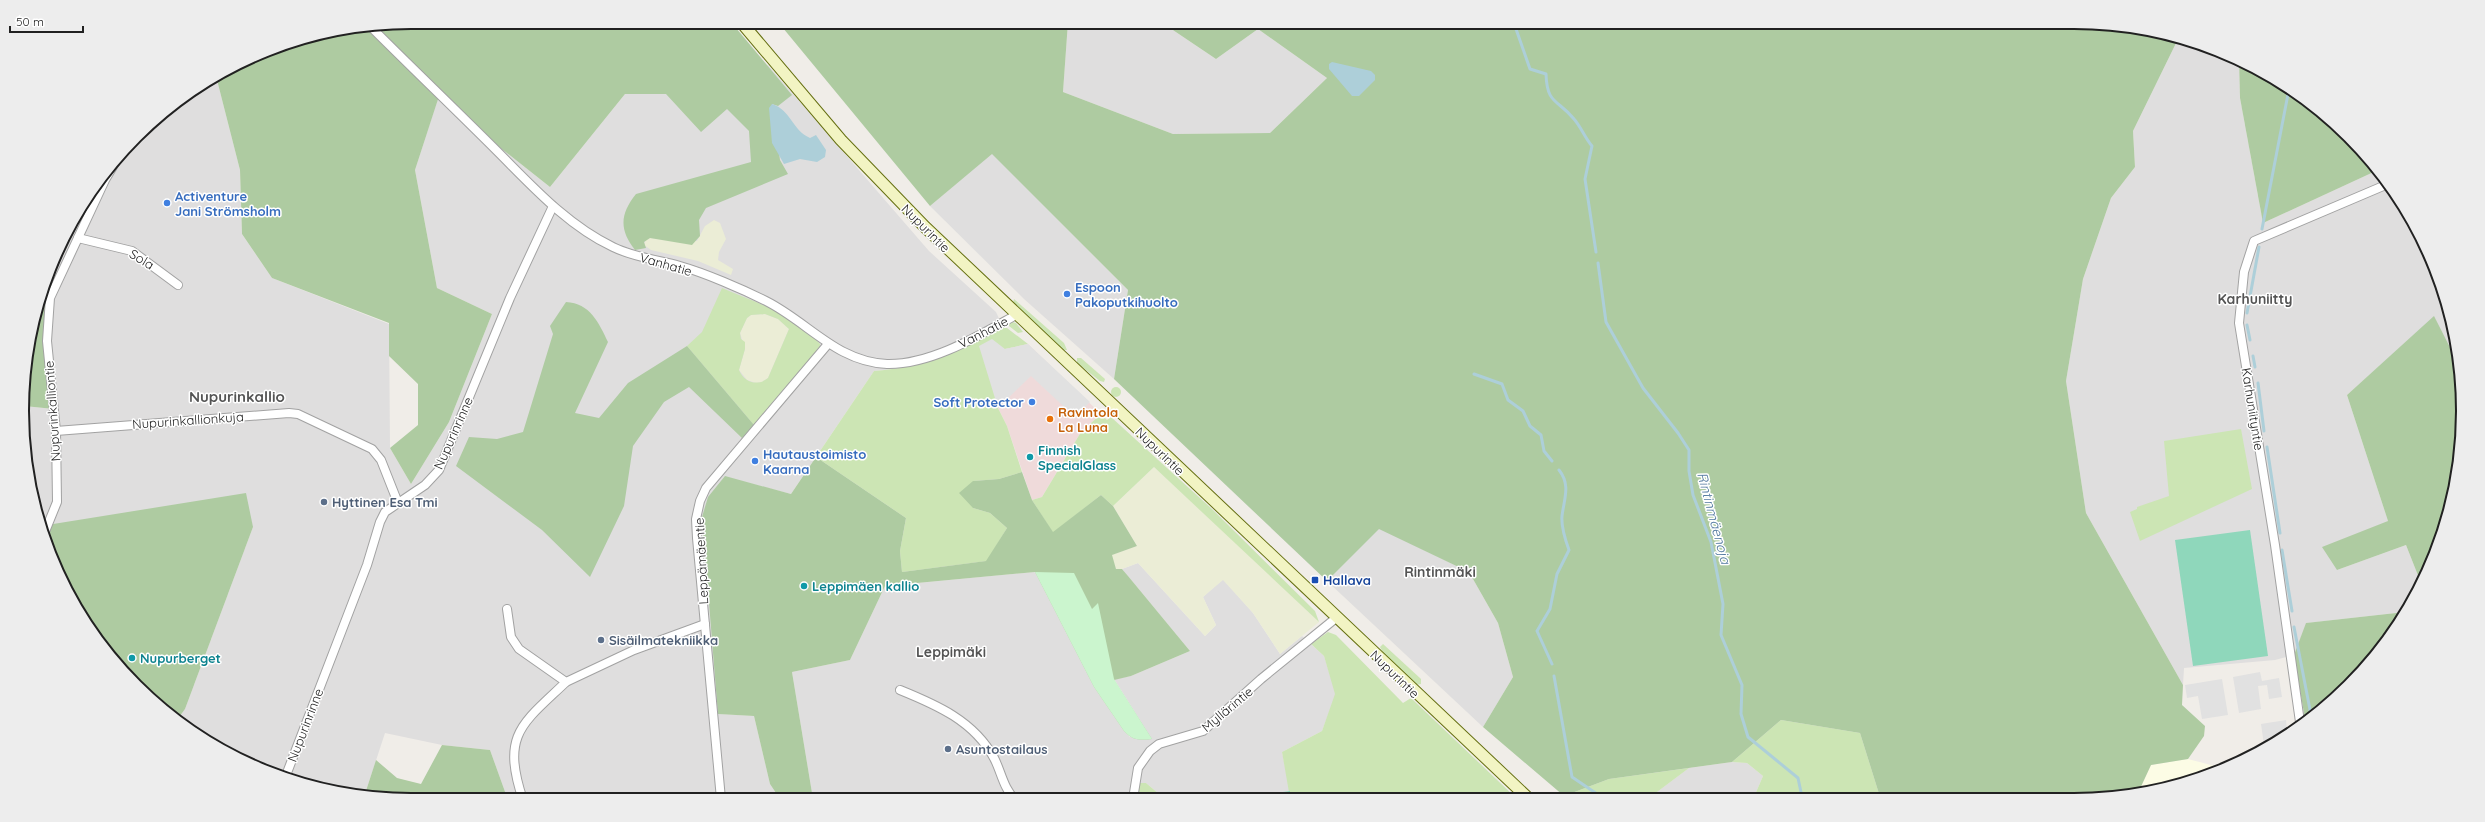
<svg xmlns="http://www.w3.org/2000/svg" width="2485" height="822" viewBox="0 0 2485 822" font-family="Quicksand,sans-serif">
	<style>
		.residential { fill: #dfdede }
		.commercial { fill: #efdada }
		.education { fill: #fcfce5 }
		.farmland { fill: #ebedd6 }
		.grass { fill: #cce5b4; fill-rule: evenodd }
		.forest { fill: #aecba1 }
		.park { fill: #cbf5ce }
		.pitch { fill: #8fd7bb }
		.parking { fill: #e1e1e1 }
		.water { fill: #adcfd9 }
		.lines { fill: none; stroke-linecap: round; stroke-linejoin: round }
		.stream { stroke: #adcfd9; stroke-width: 3 }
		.minor-casing { stroke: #a2a2a2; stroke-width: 10 }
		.secondary-casing { stroke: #656f10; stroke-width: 13 }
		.minor { stroke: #fff; stroke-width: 8 }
		.secondary { stroke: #f2f4c3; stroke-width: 11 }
		.shop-dot { fill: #3f7fe0; stroke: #fff; stroke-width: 1.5 }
		.food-dot { fill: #e8710a; stroke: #fff; stroke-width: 1.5 }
		.culture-dot { fill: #0f9aa8; stroke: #fff; stroke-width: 1.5 }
		.service-dot { fill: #5c6f8a; stroke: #fff; stroke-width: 1.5 }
		.transit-dot { fill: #1a4fb4; stroke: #fff; stroke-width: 1.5 }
		.labels { text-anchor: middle; stroke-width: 3; stroke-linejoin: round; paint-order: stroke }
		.shop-label { font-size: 13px; font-weight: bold; fill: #366cbe; stroke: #fff; text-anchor: start }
		.street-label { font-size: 13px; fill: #212121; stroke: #fff }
		.food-label { font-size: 13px; font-weight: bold; fill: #c56008; stroke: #fff; text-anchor: start }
		.culture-label { font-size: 13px; font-weight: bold; fill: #0d838f; stroke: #fff; text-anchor: start }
		.service-label { font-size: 13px; font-weight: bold; fill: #4e5e75; stroke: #fff; text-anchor: start }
		.transit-label { font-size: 13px; font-weight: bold; fill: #164399; stroke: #fff; text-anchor: start }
		.neighbourhood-label { font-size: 14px; font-weight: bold; fill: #545454; stroke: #fff }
		.water-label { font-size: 14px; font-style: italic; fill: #537aa0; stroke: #fff }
		.quarter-label { font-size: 15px; font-weight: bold; fill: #545454; stroke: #fff }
		.rim { fill: none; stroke: #212121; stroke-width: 2 }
	</style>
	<rect width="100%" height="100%" fill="#f0ede8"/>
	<!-- residential -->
	<g class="residential">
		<path d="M1068,22H1161L1216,59L1258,29L1327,78L1270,133L1173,134L1063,92Z"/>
		<path d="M2179,37L2239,60L2240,98L2263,223L2378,170L2411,216L2442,286L2460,367L2434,317L2347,395L2388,521L2337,570L2406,545L2421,583L2405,612L2307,623L2294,655L2275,660L2184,668L2183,685L2086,513L2066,381L2083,279L2111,198L2135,167L2133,131Z"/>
		<path d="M768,65L929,251L996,312L1003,327L998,328L977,342L944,356L894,369L874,371L791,494L725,477L719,714L754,716L770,784L780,799L508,800L490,750L442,745L385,733L365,794L311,787L262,770L195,734L177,720L185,709L253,527L44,534L35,511L23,436L24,406L53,409L49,298H40L62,239L78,213L85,220L118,158L154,119L195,87L216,76L240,170L242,234L272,278L389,324L390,448L411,484L449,422L492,314L437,288L415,170L441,89L493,142L550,187L625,94H666Z"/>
		<path d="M992,153L1128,290L1114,379L1024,299L930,206Z"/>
		<path d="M1379,528L1469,572L1498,623L1513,677L1483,727L1327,581Z"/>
		<path d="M1138,563L1205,636L1216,625L1203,597L1223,579L1253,613L1280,654L1302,636L1324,656L1336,694L1322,731L1282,752L1290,791L1237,798L1165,799L1146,783L1135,799H813L792,672L850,660L885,586L1035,572L1094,687L1124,731L1130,737L1152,739L1114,679L1131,676L1190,651L1122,569Z"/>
		<path d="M1732,762L1747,763L1763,776L1754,797L1649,798L1689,768Z"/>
	</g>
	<!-- commercial -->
	<path class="commercial" d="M1028,344L1101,414L1081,432L1042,497L1032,500L1007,426L998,408L1005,349Z"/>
	<!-- education -->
	<path class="education" d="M2188,759L2226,769L2138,793L2151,765Z"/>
	<!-- farmland -->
	<g class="farmland">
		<path d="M714,220L720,223L726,239L719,252L718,260L733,269L731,275L698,261L651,250L644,245L646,239L650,238L697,241L705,226Z"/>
		<path d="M765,314L778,319L789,329L768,378L762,382L756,383L747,380L739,370L745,349L740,333L747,318L751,315Z"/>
		<path d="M1154,467L1238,545L1319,622L1280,654L1253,613L1223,580L1203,597L1216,625L1205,636L1138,563L1122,569H1116L1111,555L1137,546L1113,506Z"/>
	</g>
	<!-- grass -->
	<g class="grass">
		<path d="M722,288C755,302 796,315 820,344V350L754,425L687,346L702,332ZM765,314L778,319L789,329L768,378C757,387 744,382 739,370L745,349V342L741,339L740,333L747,318L751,315Z"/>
		<path d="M1014,299L1064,343L1067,350H1062L1013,303Z"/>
		<path d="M1012,322L1016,323L1023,332L1018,333L1009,326V323Z"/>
		<path d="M998,328H1007L1028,344L1005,349L998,408L1007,426L1022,472L999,479L973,481V508L990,513L1007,528L987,561L902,572L900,551L906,518L816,457L874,371C918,368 962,352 998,328Z"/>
		<path d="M1077,358H1081L1105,379L1104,382L1100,381L1077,363Z"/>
		<circle cx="1116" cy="392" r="5"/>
		<path d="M1101,414L1107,420L1111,417L1212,509L1315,611L1319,622L1154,467L1113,506L1101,495L1053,533L1032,500L1042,497L1081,432Z"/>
		<path d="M2241,429L2252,489L2140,541L2130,512L2137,509V507L2169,496L2164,441Z"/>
		<path d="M1328,632L1336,635L1403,703L1411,698L1516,798H1290L1282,752L1322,731L1335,694L1324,656L1311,644Z"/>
		<path d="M1383,644L1421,679V684L1416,685L1384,654L1380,647Z"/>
		<path d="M1781,720L1860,733L1880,797H1754L1763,776L1747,763L1732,762Z"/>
		<path d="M1689,768L1649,798H1566L1564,796L1609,779Z"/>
		<path d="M1137,783H1146L1165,799H1135Z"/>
	</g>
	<!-- forest -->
	<g class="forest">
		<path d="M411,22H731L792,95L778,106L772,104L780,160L788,174L706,208L699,220L700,236L692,245L650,238L644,242L646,248L635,250C619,230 620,214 636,194L751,162L749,131L727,109L701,132L666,94H625L550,187L493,142L441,90L415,170L437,288L492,314L449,422L411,484L390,448L418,425V384L389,356V323L272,278L242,234L240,170L216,76L262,52L335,29Z"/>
		<path d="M778,22H1068L1063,92L1173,134L1270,133L1327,78L1258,29L1216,59L1161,22H2074L2179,37L2133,131L2135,167L2111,198L2083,279L2066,381L2086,513L2183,685L2182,705L2205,726L2204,736L2188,759L2151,765L2138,793L2125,797H1880L1860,733L1781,720L1732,762L1609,779L1564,796L1483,727L1513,677L1498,623L1469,572L1379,529L1327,581L1114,379L1128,290L992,154L930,206Z"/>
		<path d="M2239,60L2311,102L2366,154L2378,170L2263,223L2240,98Z"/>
		<path d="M118,158L86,220L78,213L103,174Z"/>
		<path d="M40,298H50L47,316L54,409L24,406C25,369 27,332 40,298Z"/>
		<path d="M566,302C590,303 599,323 608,342L575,413L599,418L628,383L687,346L754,425L742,438L689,387L664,402L633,446L624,506L590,577L542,530L456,466L469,437L497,439L523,432L553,334L550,326Z"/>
		<path d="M2434,316L2460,367L2462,436L2450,511L2433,560L2421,583L2406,545L2337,570L2322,547L2388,521L2347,395Z"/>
		<path d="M816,457L906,518L900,551L902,572L986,561L1007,528L990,513L973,508L959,493L973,481L999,479L1022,472L1032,500L1053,532L1101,495L1113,506L1137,546L1112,555L1116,569H1122L1128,576L1190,651L1131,676L1114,680L1152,739C1140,740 1133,741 1124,731L1094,687L1035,572L885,586L850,660L792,672L813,799H780L770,784L754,716L718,714L702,517L708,497L725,476L791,494Z"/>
		<path d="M246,493L253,527L185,709L177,720L136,686L88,627L62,583L44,534L47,525Z"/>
		<path d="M2405,612L2398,627L2330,704L2305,719L2294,655L2306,623Z"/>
		<path d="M442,745L490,750L508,800H411L365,794L376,760L397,778L421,784Z"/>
	</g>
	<!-- park -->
	<path class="park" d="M1035,572L1074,573L1092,609L1098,603L1114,679L1152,739C1140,740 1133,741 1124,731L1094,687Z"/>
	<!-- pitch -->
	<g class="pitch">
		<path d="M2250,530L2268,656L2193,666L2175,540Z"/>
		<path d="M1290,791V798H1237Z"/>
	</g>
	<!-- parking -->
	<g class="parking">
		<path d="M992,339L1005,349L1028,344L1090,402L1075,417L1031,376L998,408L979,346Z"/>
		<path d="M2260,672L2262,681L2279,678L2282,697L2269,699L2267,685L2258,686L2261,709L2239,713L2233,677Z"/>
		<path d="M2222,679L2228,715L2202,719L2198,696L2187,698L2185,685Z"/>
		<path d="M2286,720L2287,730L2264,745L2261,724Z"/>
	</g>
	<!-- water -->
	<g class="water">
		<path d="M1332,62L1371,71L1375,75V80L1359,96H1352L1329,69V64Z"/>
		<path d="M772,104C791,110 792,130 810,138L816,135L826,150L825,157L817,162L800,159L784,164L772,143L769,108Z"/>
	</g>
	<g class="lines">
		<!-- stream -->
		<g class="stream">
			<path d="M1495,22L1516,29L1530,69L1546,74C1547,105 1558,99 1574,119C1581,127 1585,138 1592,146L1585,179L1596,252"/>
			<path d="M2262,229L2289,89"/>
			<path d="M67,231L70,234"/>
			<path d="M1598,263L1606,322L1643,388L1678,433L1689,450V471L1693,495L1711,542L1723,604L1721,635L1742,685L1741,714L1748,737L1798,778L1802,797"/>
			<path d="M2247,313L2259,247"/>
			<path d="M2247,325L2250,340"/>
			<path d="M2253,356L2255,367"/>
			<path d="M1474,374L1502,384L1508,400L1523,411L1530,426L1541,435L1544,451L1552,461"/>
			<path d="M2258,383L2264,431"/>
			<path d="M2267,447L2280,533"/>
			<path d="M2282,550L2292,611"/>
			<path d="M2294,627L2311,715"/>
			<path d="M1552,664L1537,631L1550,609L1557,574L1569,550C1565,539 1561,527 1562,516C1564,499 1571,485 1559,470"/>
			<path d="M1554,676L1572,777L1603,798"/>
		</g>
		<defs>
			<g id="minor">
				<path d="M370,26C412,68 455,109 497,151C532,186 567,225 613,247C633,257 658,260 680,266C705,273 742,289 766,301C808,322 837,362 887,364C931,365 980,335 1016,315"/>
				<path d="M78,238L132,251L178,285"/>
				<path d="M56,431L289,413L298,414L372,449L381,460L398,503"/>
				<path d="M44,534L57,502L56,431L47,341L50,298L105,180L118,158"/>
				<path d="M507,609L511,637L519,649L566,682L634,650L705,624"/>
				<path d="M900,690C937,705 974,721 994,758C1001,771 1004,790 1015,799"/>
				<path d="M2300,722L2275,545L2239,323L2244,272L2254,241L2388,184"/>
				<path d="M285,778L367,565L380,522L385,512L425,485L439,470L510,298L553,206"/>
				<path d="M721,799L697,538L696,519L700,501L706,488L828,344"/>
				<path d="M1133,799L1138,768L1150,751L1159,744L1203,731L1261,679L1336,618"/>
				<path d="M523,800C501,734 522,724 566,682"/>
			</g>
			<path id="secondary" d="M741,22L841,140L925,227L1528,798"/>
		</defs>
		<!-- minor casing -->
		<use href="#minor" class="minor-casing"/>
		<!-- secondary casing -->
		<use href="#secondary" class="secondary-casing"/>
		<!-- minor -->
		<use href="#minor" class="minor"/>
		<!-- secondary -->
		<use href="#secondary" class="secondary"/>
	</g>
	<!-- markers -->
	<g class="shop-dot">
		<circle cx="167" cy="203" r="4"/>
		<circle cx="1067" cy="294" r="4"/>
		<circle cx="1032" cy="402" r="4"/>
		<circle cx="755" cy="461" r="4"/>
	</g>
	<circle class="food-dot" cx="1050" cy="419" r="4"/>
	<g class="culture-dot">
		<circle cx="1030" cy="457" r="4"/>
		<circle cx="804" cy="586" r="4"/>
		<circle cx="132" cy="658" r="4"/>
	</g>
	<g class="service-dot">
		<circle cx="324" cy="502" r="4"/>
		<circle cx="601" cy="640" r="4"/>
		<circle cx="948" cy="749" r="4"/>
	</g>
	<rect class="transit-dot" x="1311" y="576" width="8" height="8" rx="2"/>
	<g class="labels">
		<!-- shop labels -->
		<g class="shop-label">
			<text x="175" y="201">Activenture<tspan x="175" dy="15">Jani Strömsholm</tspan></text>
			<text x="1075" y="292">Espoon<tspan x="1075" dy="15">Pakoputkihuolto</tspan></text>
			<text x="1024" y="407" text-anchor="end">Soft Protector</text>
			<text x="763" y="459">Hautaustoimisto<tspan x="763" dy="15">Kaarna</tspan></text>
		</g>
		<!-- street labels -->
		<g class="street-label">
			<text transform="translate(926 228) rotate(45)" y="5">Nupurintie</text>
			<text transform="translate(142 259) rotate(31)" y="5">Sola</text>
			<text transform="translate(666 264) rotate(16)" y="5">Vanhatie</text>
			<text transform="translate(983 332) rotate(-27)" y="5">Vanhatie</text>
			<text transform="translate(2253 409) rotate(81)" y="5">Karhuniityntie</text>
			<text transform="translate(52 411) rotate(-94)" y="5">Nupurinkalliontie</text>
			<text transform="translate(188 420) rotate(-4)" y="5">Nupurinkallionkuja</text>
			<text transform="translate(453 433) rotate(-66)" y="5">Nupurinrinne</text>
			<text transform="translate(1160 451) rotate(44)" y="5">Nupurintie</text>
			<text transform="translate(701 561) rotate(-93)" y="5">Leppämäentie</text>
			<text transform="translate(1395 674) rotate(44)" y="5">Nupurintie</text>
			<text transform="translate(1227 709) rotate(-40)" y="5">Myllärintie</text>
			<text transform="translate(305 725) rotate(-69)" y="5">Nupurinrinne</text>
		</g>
		<!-- food labels -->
		<g class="food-label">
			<text x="1058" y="417">Ravintola<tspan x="1058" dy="15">La Luna</tspan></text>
		</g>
		<!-- culture labels -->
		<g class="culture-label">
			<text x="1038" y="455">Finnish<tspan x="1038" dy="15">SpecialGlass</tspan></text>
			<text x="812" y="591">Leppimäen kallio</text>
			<text x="140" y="663">Nupurberget</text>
		</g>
		<!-- service labels -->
		<g class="service-label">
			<text x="332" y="507">Hyttinen Esa Tmi</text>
			<text x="609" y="645">Sisäilmatekniikka</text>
			<text x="956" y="754">Asuntostailaus</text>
		</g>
		<!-- transit labels -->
		<g class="transit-label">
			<text x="1323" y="585">Hallava</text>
		</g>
		<!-- neighbourhood labels -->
		<g class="neighbourhood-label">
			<text x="2255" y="304">Karhuniitty</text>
			<text x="1440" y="577">Rintinmäki</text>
			<text x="951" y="657">Leppimäki</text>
		</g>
		<!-- water labels -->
		<g class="water-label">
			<text transform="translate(1714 518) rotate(75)" y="5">Rintinmäenoja</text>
		</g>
		<!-- quarter labels -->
		<g class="quarter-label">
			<text x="237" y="402">Nupurinkallio</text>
		</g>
	</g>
	<!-- crop -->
	<path d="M0 0H2485V822H0ZM411 29H2074A382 382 0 0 1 2456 411V411A382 382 0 0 1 2074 793H411A382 382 0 0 1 29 411V411A382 382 0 0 1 411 29Z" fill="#ededed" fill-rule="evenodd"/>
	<path class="rim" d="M411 29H2074A382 382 0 0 1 2456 411V411A382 382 0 0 1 2074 793H411A382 382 0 0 1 29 411V411A382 382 0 0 1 411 29Z"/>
	<!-- scale -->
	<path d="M10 26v6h73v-6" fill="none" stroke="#212121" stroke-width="2"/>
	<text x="16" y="26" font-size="12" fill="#212121" stroke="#ffffff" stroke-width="3" paint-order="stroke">50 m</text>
</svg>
